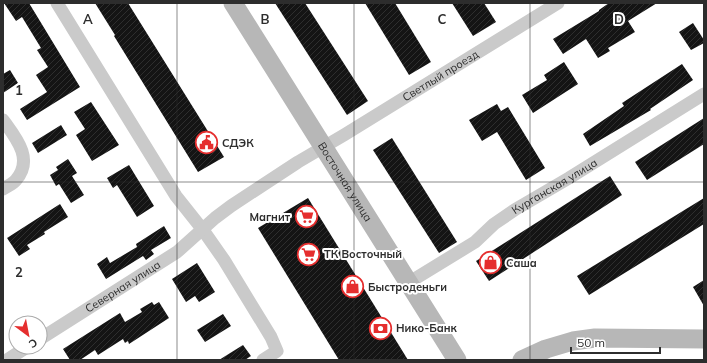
<svg xmlns="http://www.w3.org/2000/svg" width="707" height="363" viewBox="0 0 707 363" font-family="Mulish,sans-serif">
	<style>
		.building { fill: url(#building-hatch) }
		.lines { fill: none; stroke-linecap: round; stroke-linejoin: round }
		.street { stroke: #cacaca; stroke-width: 13 }
		.secondary { stroke: #b7b7b7; stroke-width: 19 }
		.grid { fill: none; stroke: #2d2d2d; stroke-width: 1; stroke-opacity: 0.55 }
		.labels { text-anchor: middle; stroke-width: 4; stroke-linejoin: round; paint-order: stroke }
		.street-label { font-size: 11px; fill: #2d2d2d; stroke: #fff }
		.poi-label { font-size: 11px; font-weight: bold; fill: #2d2d2d; stroke: #fff; text-anchor: start }
		.grid-label { font-size: 13px; text-anchor: middle; font-weight: bold; fill: #2d2d2d; stroke: #fff; stroke-width: 4; stroke-linejoin: round; paint-order: stroke }
	</style>
	<defs>
		<pattern id="building-hatch" width="6" height="6" patternUnits="userSpaceOnUse"><rect width="6" height="6" fill="#141414"/><path d="M-1 1l2-2M0 6l6-6M5 7l2-2" fill="none" stroke="#2e2e2e"/></pattern>
	</defs>
	<rect width="100%" height="100%" fill="#fff"/>
	<!-- building -->
	<g class="building">
		<path d="M4,3H29L80,87L27,120L20,109L47,92L36,75L48,67L37,50L41,48L22,17L16,21Z"/>
		<path d="M95,3H128L224,157L198,172L114,36L115,35Z"/>
		<path d="M275,3H305L368,101L347,115Z"/>
		<path d="M365,3H395L431,62L409,75Z"/>
		<path d="M452,3H484L496,22L473,36Z"/>
		<path d="M609,3H657L628,21L635,32L608,48L610,51L598,58L586,39L563,54L553,39L599,11V10Z"/>
		<path d="M693,23L704,40V43L691,50L679,32Z"/>
		<path d="M564,62L578,84L533,113L522,95L547,80L544,75Z"/>
		<path d="M682,64L693,80L650,109L651,110L590,146L583,134L624,106L622,103Z"/>
		<path d="M10,70L18,83L3,93V74Z"/>
		<path d="M91,102L119,145L92,161L76,135L85,129L74,112Z"/>
		<path d="M497,104L501,111L508,107L545,168L526,180L497,132L482,141L469,120Z"/>
		<path d="M704,118V144L647,180L635,162Z"/>
		<path d="M61,125L67,135L38,153L32,143Z"/>
		<path d="M392,138L457,242L439,253L373,150Z"/>
		<path d="M68,159L77,173L72,176L84,195L71,203L59,184L56,186L50,175L58,170L56,167Z"/>
		<path d="M129,165L154,206L137,217L117,185L113,188L107,178Z"/>
		<path d="M610,176L622,195L489,281L476,261Z"/>
		<path d="M308,198L408,360H339L258,228Z"/>
		<path d="M704,198V224L589,295L577,276Z"/>
		<path d="M60,204L68,217L44,232L45,234L27,245L30,249L19,256L7,238Z"/>
		<path d="M164,226L171,238L151,250L154,254L146,260L143,256L106,279L97,264L107,257L110,263L137,247L136,244Z"/>
		<path d="M197,263L215,292L199,302L195,296L186,302L172,279Z"/>
		<path d="M704,280V306L693,287Z"/>
		<path d="M152,302L154,305L159,302L169,318L129,344L128,341L125,343L123,339L98,355L95,350L80,360H70L63,349L120,313L125,322L142,312L140,309Z"/>
		<path d="M223,314L231,326L205,342L197,330Z"/>
		<path d="M243,345L251,356L245,360H219Z"/>
	</g>
	<g class="lines">
		<!-- street -->
		<g class="street">
			<path d="M57,3L176,196L203,230L224,260L271,337L277,351L263,360"/>
			<path d="M3,120C16,138 34,159 16,180C13,184 7,186 3,189"/>
			<path id="s1" d="M408,283L475,242L494,224L516,209L569,178L704,94"/>
			<path id="s2" d="M40,339L177,252L215,218L231,206L298,162L344,135L558,3"/>
			<path d="M7,360L27,347"/>
		</g>
		<!-- secondary -->
		<g class="secondary">
			<path id="s3" d="M233,3L457,360"/>
			<path d="M522,360L546,349L573,341L595,338L704,339"/>
		</g>
	</g>
	<!-- grid -->
	<path class="grid" d="M177,3V360M354,3V360M530,3V360M3,182H704"/>
	<!-- icons -->
	<defs>
		<symbol id="civic-ring" viewBox="-11 -11 22 22"><circle r="9.5" fill="#fff" stroke="#e52e2e" stroke-width="1.5"/><path d="M-.6-6.5H3V-4.5H.6V-3L4-1V1h2V6H-6V1h2V-1L-.6-3ZM-1.2 2.5V6h2.4V2.5Z" fill="#e52e2e"/></symbol>
		<symbol id="supermarket-ring" viewBox="-11 -11 22 22"><circle r="9.5" fill="#fff" stroke="#e52e2e" stroke-width="1.5"/><path d="M-6-5.5h2.5l.6 2H6L4.5 2H-2.5L-4.4-4H-6ZM-1.5 3.2a1.3 1.3 0 1 0 .1 0ZM3 3.2a1.3 1.3 0 1 0 .1 0Z" fill="#e52e2e"/></symbol>
		<symbol id="shop-ring" viewBox="-11 -11 22 22"><circle r="9.5" fill="#fff" stroke="#e52e2e" stroke-width="1.5"/><path d="M-5-2.5h2.3a2.7 3.5 0 0 1 5.4 0H5L5.5 6h-11ZM-1.5-2.5h3a1.5 2.3 0 0 0-3 0Z" fill="#e52e2e"/></symbol>
		<symbol id="bank-ring" viewBox="-11 -11 22 22"><circle r="9.5" fill="#fff" stroke="#e52e2e" stroke-width="1.5"/><path d="M-6-4H6V4H-6ZM0-2.3a2.3 2.3 0 1 0 0 4.6a2.3 2.3 0 1 0 0-4.6Z" fill="#e52e2e"/></symbol>
	</defs>
	<g fill-rule="evenodd">
		<use href="#civic-ring" x="194" y="130" width="25" height="25"/>
		<use href="#supermarket-ring" x="294" y="204" width="25" height="25"/>
		<use href="#supermarket-ring" x="296" y="242" width="25" height="25"/>
		<use href="#shop-ring" x="478" y="250" width="25" height="25"/>
		<use href="#shop-ring" x="340" y="274" width="25" height="25"/>
		<use href="#bank-ring" x="368" y="316" width="25" height="25"/>
	</g>
	<g class="labels">
		<!-- street labels -->
		<g class="street-label">
			<text dy="4" stroke="none"><textPath href="#s2" startOffset="480">Светлый проезд</textPath></text>
			<text dy="4" stroke="none"><textPath href="#s3" startOffset="211">Восточная улица</textPath></text>
			<text dy="4" stroke="none"><textPath href="#s1" startOffset="176">Курганская улица</textPath></text>
			<text dy="4" stroke="none"><textPath href="#s2" startOffset="98">Северная улица</textPath></text>
		</g>
		<!-- poi labels -->
		<g class="poi-label">
			<text x="222" y="147">СДЭК</text>
			<text x="290" y="221" text-anchor="end">Магнит</text>
			<text x="324" y="258">ТК Восточный</text>
			<text x="506" y="267">Саша</text>
			<text x="368" y="291">Быстроденьги</text>
			<text x="396" y="332">Нико-Банк</text>
		</g>
	</g>
	<g class="grid-label">
		<text x="88" y="24">A</text>
		<text x="265" y="24">B</text>
		<text x="442" y="24">C</text>
		<text x="619" y="24">D</text>
		<text x="19" y="95">1</text>
		<text x="19" y="277">2</text>
	</g>
	<!-- border -->
	<rect width="707" height="363" fill="none" stroke="#2d2d2d" stroke-width="8"/>
	<!-- north arrow -->
	<g transform="translate(28 335) rotate(148)"><circle r="19" fill="#ffffff" stroke="#ababab"/>
	<path d="M0-3L7 15L0 10L-7 15Z" fill="#e52e2e"/>
	<text y="-6" font-size="11" font-weight="bold" text-anchor="middle" fill="#2d2d2d">С</text>
	</g>
	<!-- scale -->
	<path d="M571 347v6h89v-6" fill="none" stroke="#2d2d2d" stroke-width="2"/>
	<text x="577" y="347" font-size="12" fill="#2d2d2d" stroke="#ffffff" stroke-width="3" paint-order="stroke">50 m</text>
</svg>
